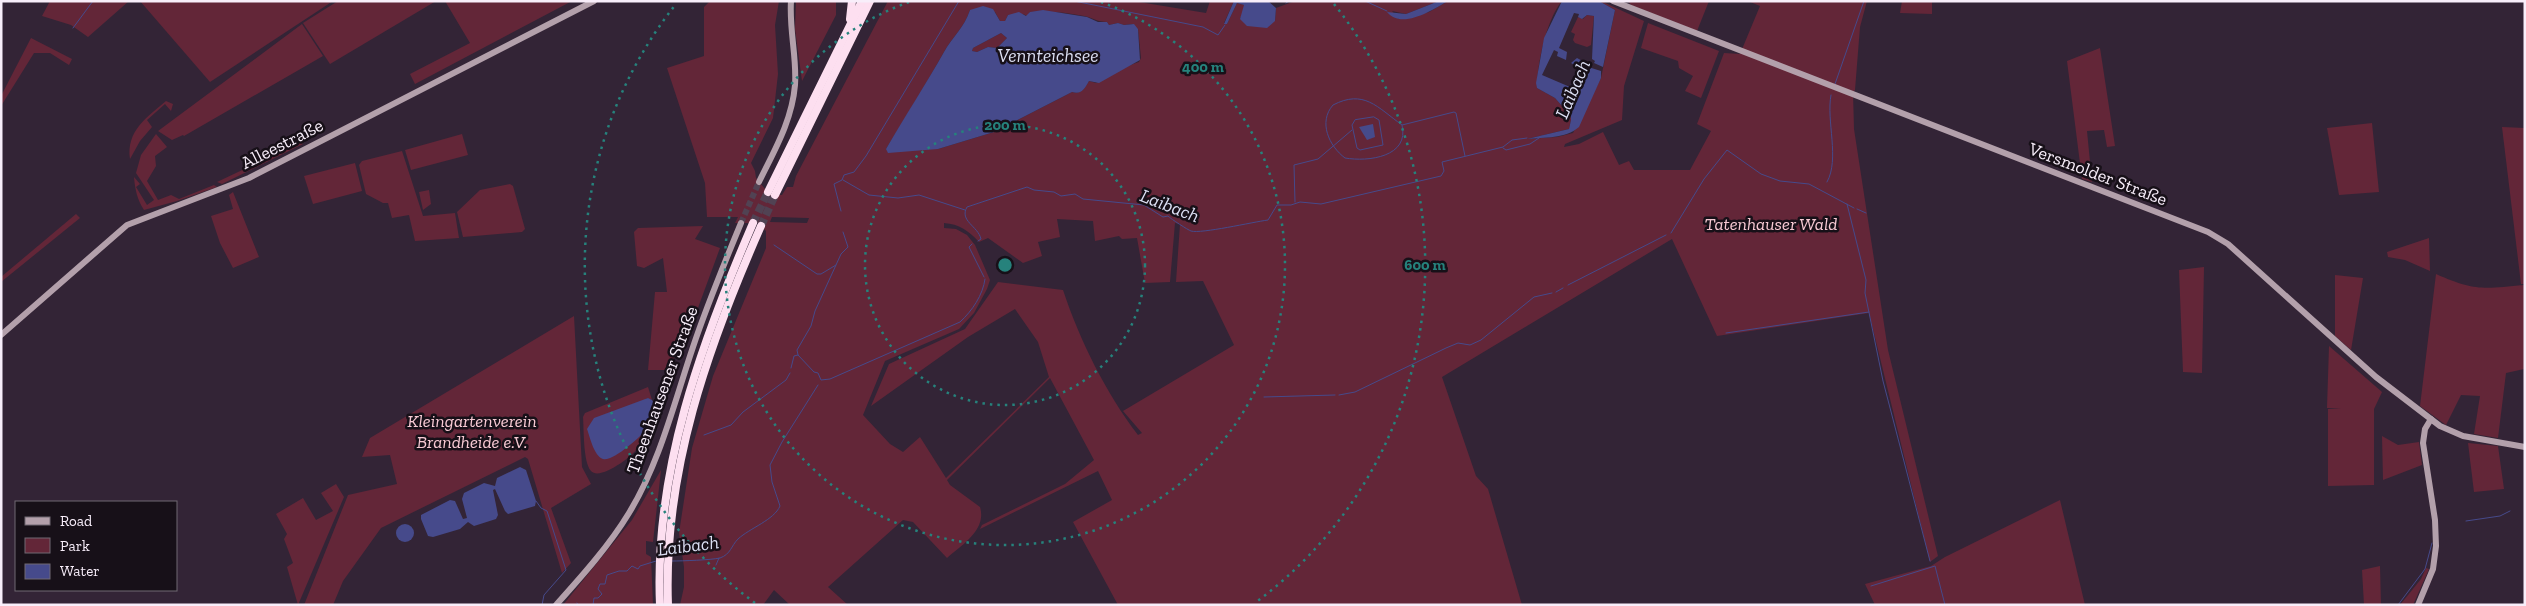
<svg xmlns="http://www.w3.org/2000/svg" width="2526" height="606" viewBox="0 0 2526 606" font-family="'Zilla Slab',serif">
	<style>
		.green { fill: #632638; fill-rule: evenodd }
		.water { fill: #464a8b; fill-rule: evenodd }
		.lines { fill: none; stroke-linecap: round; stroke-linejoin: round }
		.stream { stroke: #464a8b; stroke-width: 1 }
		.secondary-tunnel { stroke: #514253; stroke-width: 6; stroke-dasharray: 6 3; stroke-linecap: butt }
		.highway-tunnel { stroke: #514253; stroke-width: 8; stroke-dasharray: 8 4; stroke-linecap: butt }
		.secondary { stroke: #b3a0ab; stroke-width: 6 }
		.highway { stroke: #fddff0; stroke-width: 8 }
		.ring { fill: none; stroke: #26827c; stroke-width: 2.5; stroke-dasharray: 2.5 5 }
		.labels { text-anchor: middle; stroke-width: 5; stroke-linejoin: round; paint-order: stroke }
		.street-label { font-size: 18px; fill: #f8eefa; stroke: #171018 }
		.park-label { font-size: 18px; font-style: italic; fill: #f8cad4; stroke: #171018 }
		.water-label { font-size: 19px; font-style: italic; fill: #dcdff3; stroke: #171018 }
		.centre { fill: #26827c; stroke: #171018; stroke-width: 2.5 }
		.ring-label { font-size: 15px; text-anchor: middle; font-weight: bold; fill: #26827c; stroke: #171018; stroke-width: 5; stroke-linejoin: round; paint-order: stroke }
	</style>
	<rect width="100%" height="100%" fill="#332436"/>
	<!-- green -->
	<g class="green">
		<path d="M50,1H129L88,37L71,25L42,16Z"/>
		<path d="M140,1H333L210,82Z"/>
		<path d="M338,1H436L330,64L303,23Z"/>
		<path d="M445,1H572L415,84L410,74L470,43Z"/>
		<path d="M710,1H779L775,25L778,74L773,118L751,163L755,171L756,178L770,195H782L787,187H793L796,176L888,1H1133L1206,13L1210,1H1234L1224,23L1227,24L1237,3L1244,5L1245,8L1240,19L1275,21L1276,8L1295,1H1439L1406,14L1392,11L1399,19H1403L1429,12L1448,1H1562C1546,20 1537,65 1537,88L1555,98L1561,105L1565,103L1570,105L1571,120L1569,129L1527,139L1557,137L1573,133L1601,78L1615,10L1599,1H1601L1644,21L1624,86L1622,120L1565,144L1564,147L1579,144L1603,132L1619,165L1629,161L1634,170H1690L1711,131L1697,124L1724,53L1740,54L1760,6L1748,1H1867L1860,27L1855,90L1853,92L1854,129L1888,350L1938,556L1930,562L1869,313L1717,336L1672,239L1442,377L1476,476L1488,489L1522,605H1118L1073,522L1112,500L1098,471L980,529L982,525L1065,484L1094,460L1050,378L947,480L950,485L980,507C987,530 962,545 947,558L913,522L903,520L828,587L848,605H790L774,590L763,605H680L684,587V567L679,533L692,448L713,376L766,248V231L758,223H735L738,217H707L705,183L667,68L704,56V7ZM970,10L995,12L1000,21H1005L1008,15L1023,14L1027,16L1030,12C1049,11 1066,12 1084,16C1093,18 1098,22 1107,22L1109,25L1118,23L1124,25L1132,24L1138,29L1141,58L1139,62C1125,66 1110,76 1096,83L1089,81C1085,87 1082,95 1072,92L994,132L938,149H886C906,116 926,84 944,52C953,36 964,28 970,10ZM772,217L808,218H809L807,223L770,222ZM1057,219L1093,221L1095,241L1119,236L1122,239L1137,238L1145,283L1170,282L1175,223L1180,224L1176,282L1203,281L1234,345L1123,411L1142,433L1138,435C1106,393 1080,341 1063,290L998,282L965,329L889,364L871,406L968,337L1015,309L1038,342L1049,377L946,478L920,437L903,452L890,444L863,415L885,361L959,329L974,313L987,289L990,280L975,245L967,235L956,229L944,228V223C959,224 969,231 979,242L988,238L1023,263L1042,256L1038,242L1060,237Z"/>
		<path d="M796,1H836V15L802,81L795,29Z"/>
		<path d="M1628,1H1709L1697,31L1631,5Z"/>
		<path d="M1902,1H1932V14L1900,13Z"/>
		<path d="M1587,15L1594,16L1591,45L1587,47L1575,43L1573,40L1575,34L1571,32L1578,17L1583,19Z"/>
		<path d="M1648,23L1719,51L1701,98L1685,91L1693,76L1679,68L1678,61L1641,48Z"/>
		<path d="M302,24L323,56L184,136L183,135L172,140L158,131Z"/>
		<path d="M1001,33L1007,38L997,48L988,47L977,52L972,51L973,48Z"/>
		<path d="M31,38L72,59L69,65L50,53H34L1,106V96Z"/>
		<path d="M2100,48L2115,146L2107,147L2104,130L2087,131L2092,182L2082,179L2067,61Z"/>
		<path d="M166,101L173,104L171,111L165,104L147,120L152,127L140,141L130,159C126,131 147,117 166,101Z"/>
		<path d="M2372,123L2379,192L2339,195L2327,128Z"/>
		<path d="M2502,127L2525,128V284H2521Z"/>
		<path d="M156,134L167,147L155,156L156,166L147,181L158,200L171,195L179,199L214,185L217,187L177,201L144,210C137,199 135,189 134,177L140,184L136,187L147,205L154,200L136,173L141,155Z"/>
		<path d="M462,134L468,155L411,170L405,150Z"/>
		<path d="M301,142L303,144L222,184L217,182Z"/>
		<path d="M402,151L423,216L455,213L459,238L415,241L409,215L392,218L388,203H383L366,194L359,165L362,161Z"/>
		<path d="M355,163L362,191L313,204L304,176Z"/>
		<path d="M510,184L513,186L525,229L522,232L463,237L457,212L480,190Z"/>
		<path d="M429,190L431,204L423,210L419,192Z"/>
		<path d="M233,192L259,257L233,268L220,243L211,216L233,209L229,195Z"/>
		<path d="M76,214L80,218L1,282V277Z"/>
		<path d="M703,226L695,239L720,248L688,335L681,337L670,370H648L655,292H667L663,258L644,268L637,266L634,232L638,228Z"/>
		<path d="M2429,238L2430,271L2405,260L2388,257L2387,252Z"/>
		<path d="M2204,267L2202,373L2183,372L2179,270Z"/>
		<path d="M2436,274C2474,291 2483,289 2524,285L2525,366L2524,369L2506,373L2498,438L2474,434L2480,396L2461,395L2446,425L2420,406Z"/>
		<path d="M2335,275L2363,278L2351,350L2335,336Z"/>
		<path d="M574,316L582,467L591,484L551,508L571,563L562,573L528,459L525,457L381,528L343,581L333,605H304L348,495L397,484L390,455L362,457L370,438Z"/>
		<path d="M2329,346L2382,392L2374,409V485L2328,486V409L2341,408H2327Z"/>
		<path d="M648,387L652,400L647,398L626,449L631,442L649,428C645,435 641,442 637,449C631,457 600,481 591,471C583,462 584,429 583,417L585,413Z"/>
		<path d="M2382,436L2398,445L2419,442L2422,465L2383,480Z"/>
		<path d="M2468,443L2498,446L2504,489L2474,492Z"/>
		<path d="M661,470L653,542L646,541V554L651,557L653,605H563L632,520Z"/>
		<path d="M336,484L344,497L298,605L287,567L293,563L284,539L287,534L276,514L303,498L316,520L333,511L321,493Z"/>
		<path d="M2060,500L2085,605H1875L1865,584L1931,566L1945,557Z"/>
		<path d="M2380,566L2381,605H2364L2362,570Z"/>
		<path d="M2426,568L2429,569L2413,605H2400L2421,579Z"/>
	</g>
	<!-- water -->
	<g class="water">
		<path d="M1234,1H1268L1276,8L1275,21L1267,28L1247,26L1240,19L1244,5L1237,3L1227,24H1224Z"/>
		<path d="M1439,1H1448C1433,10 1401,30 1387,12L1406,14Z"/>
		<path d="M1562,1H1599L1615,10L1603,67L1594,63L1595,61L1592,59L1594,16L1587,15L1582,19L1578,17L1579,14L1574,13L1559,48L1567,52L1566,60L1557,56L1558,52L1554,50L1542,75L1570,87L1578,67L1571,63L1577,58L1586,63L1585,66L1601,71V78L1579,127C1565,139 1545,137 1527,139L1569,129L1571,120L1570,105L1565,103L1562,106L1555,98L1537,88L1536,83L1544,38Z"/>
		<path d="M983,6L993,9L1000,21H1005L1008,15L1019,12L1026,16L1030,12L1043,10L1087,17L1098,22H1107L1109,25L1118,23L1124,25L1134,24L1138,29L1140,60L1099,83L1089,81C1085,88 1082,95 1072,92L994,132L938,149L888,153L886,149C905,116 926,84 944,52C953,36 964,28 970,10ZM1001,33L1007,38L997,48L988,47L977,52L972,51L973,48Z"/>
		<path d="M1373,124L1375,137L1367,140L1359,127Z"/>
		<path d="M648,398L652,400L656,407C655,414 652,423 647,429C641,436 613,462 603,459C594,456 590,437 587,429L594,418Z"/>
		<path d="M520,467L526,470L536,501L535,506L508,514L505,511L495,489L493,490L498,515L496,519L474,526L468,522L460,529L433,537L428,536L421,519V515L450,500L455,501L463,519L467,518L462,499L464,493L484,483L495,486L497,478Z"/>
		<circle cx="405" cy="533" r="9"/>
	</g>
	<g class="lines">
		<!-- stream -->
		<g class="stream">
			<path d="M1074,1L1203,27L1218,35L1225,25"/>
			<path d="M1365,1L1387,11"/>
			<path d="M1286,3L1289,1"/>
			<path d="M73,28L93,1"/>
			<path d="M1835,84L1864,1"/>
			<path d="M1374,117L1379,120L1383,145L1360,150L1357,148L1352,125L1355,120Z"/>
			<path d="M1402,125C1410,157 1368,162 1345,158C1329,146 1318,122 1333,105C1364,89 1377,107 1402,125L1454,112L1456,113L1465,156"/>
			<path d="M1503,148L1506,150L1530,144L1542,136"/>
			<path d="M843,180L869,195L898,198L919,195L965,210"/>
			<path d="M1827,182C1840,159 1826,121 1831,95"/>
			<path d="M1295,202L1294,165L1318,159L1352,130"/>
			<path d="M1847,204L1866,280L1865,293L1883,381L1930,561"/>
			<path d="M1857,209L1866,213"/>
			<path d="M841,211L834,184L842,180L844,175L854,172L866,156L959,1"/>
			<path d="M843,232L848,247L841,254L815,311L811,326L797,350L798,355L814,372L818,373L821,380L830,379L960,322C972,311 983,295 985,279"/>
			<path d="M1671,233L1704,179L1727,150L1761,174L1780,181L1809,184L1854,208"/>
			<path d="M978,241L981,239C978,226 959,221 967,207L1027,187L1034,190L1054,192L1061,196L1075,194L1083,199L1144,205L1163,217L1168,216C1171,219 1188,230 1191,231C1201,234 1253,222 1268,220L1277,205H1291L1300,202L1321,204L1441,176L1444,171L1442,162L1503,147L1512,140L1527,138"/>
			<path d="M972,244L969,247L984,277"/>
			<path d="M774,245L817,274H821L836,265"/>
			<path d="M1568,285L1666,235"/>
			<path d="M1556,292L1563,288"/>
			<path d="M1726,333L1869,312"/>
			<path d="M791,368L794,356L798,355"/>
			<path d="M1339,395L1355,392L1446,348L1458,343L1470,345L1481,340L1534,297L1552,293"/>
			<path d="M1264,397L1335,395"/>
			<path d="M704,435L731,425L743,412L786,380L790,373"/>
			<path d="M536,501L541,508L547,511L566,570L544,595L542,605"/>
			<path d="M2466,521L2500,516L2510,511"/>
			<path d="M672,561C682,561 711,560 720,558C731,554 731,546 738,539C750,528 774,520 780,506L772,482L770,465L782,442L818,385"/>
			<path d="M716,565L719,558"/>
			<path d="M1871,586L1935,566L1945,605"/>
			<path d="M577,603L578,605"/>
			<path d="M593,605L594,598H598L602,594L598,589L600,584H605L607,575L619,571H627L632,566L638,569L640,566L656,561"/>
			<path d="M2398,605L2425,569L2432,543"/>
		</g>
		<!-- secondary-tunnel -->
		<path class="secondary-tunnel" d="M741,223L759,182"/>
		<!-- highway-tunnel -->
		<g class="highway-tunnel">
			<path d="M753,223L768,192"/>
			<path d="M761,226L775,195"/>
		</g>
		<!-- secondary -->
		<g class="secondary">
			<path d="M1613,1L2208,232L2228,244L2376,377L2440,426L2463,436L2525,447"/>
			<path d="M759,182C774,151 792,121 795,85C797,57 789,30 791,1"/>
			<path d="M1,335L127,225L249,178L594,1"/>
			<path d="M556,605C582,576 609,546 629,513C660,462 674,403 693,347C707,305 724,264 741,223"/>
			<path d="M2418,605L2433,569L2436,546L2435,520L2423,443L2425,429L2431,419"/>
		</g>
		<!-- highway -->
		<g class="highway">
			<path d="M850,19L852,1"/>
			<path d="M768,192L862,1"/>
			<path d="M775,195L870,1"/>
			<path d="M660,605C654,471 701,344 753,223"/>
			<path d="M668,605C663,471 708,346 761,226"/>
		</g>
	</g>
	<!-- distance rings -->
	<g class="ring">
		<circle cx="1005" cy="265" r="140"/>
		<path d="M1101 2A280 280 0 1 1 909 2"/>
		<path d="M755 603A420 420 0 0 1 676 4M1334 4A420 420 0 0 1 1255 603"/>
	</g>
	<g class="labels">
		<!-- street labels -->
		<g class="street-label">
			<text transform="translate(282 144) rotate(-27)" y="6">Alleestraße</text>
			<text transform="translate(2098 174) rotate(21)" y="6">Versmolder Straße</text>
			<text transform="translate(662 390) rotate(-70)" y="6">Theenhausener Straße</text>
		</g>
		<!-- park labels -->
		<g class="park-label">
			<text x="1771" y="230">Tatenhauser Wald</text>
			<text x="472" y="427">Kleingartenverein<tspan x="472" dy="21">Brandheide e.V.</tspan></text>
		</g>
		<!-- water labels -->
		<g class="water-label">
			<text x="1048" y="62">Vennteichsee</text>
			<text transform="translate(1572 89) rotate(-67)" y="7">Laibach</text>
			<text transform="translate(1170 205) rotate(21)" y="7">Laibach</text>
			<text transform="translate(688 545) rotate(-7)" y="7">Laibach</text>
		</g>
	</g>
	<circle cx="1005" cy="265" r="8" class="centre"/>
	<g class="ring-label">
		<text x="1203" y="72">400 m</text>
		<text x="1005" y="130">200 m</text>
		<text x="1425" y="270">600 m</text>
	</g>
	<!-- border -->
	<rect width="2526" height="606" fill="none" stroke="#f8eefa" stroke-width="5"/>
	<!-- legend -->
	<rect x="15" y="501" width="162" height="90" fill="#171018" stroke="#716972"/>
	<rect x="25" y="517" width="25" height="8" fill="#b3a0ab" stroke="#716972"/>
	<text x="60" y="526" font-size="15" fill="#f8eefa">Road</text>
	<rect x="25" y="538" width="25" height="15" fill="#632638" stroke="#716972"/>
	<text x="60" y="551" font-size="15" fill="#f8eefa">Park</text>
	<rect x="25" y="564" width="25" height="15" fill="#464a8b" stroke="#716972"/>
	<text x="60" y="576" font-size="15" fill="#f8eefa">Water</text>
</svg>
